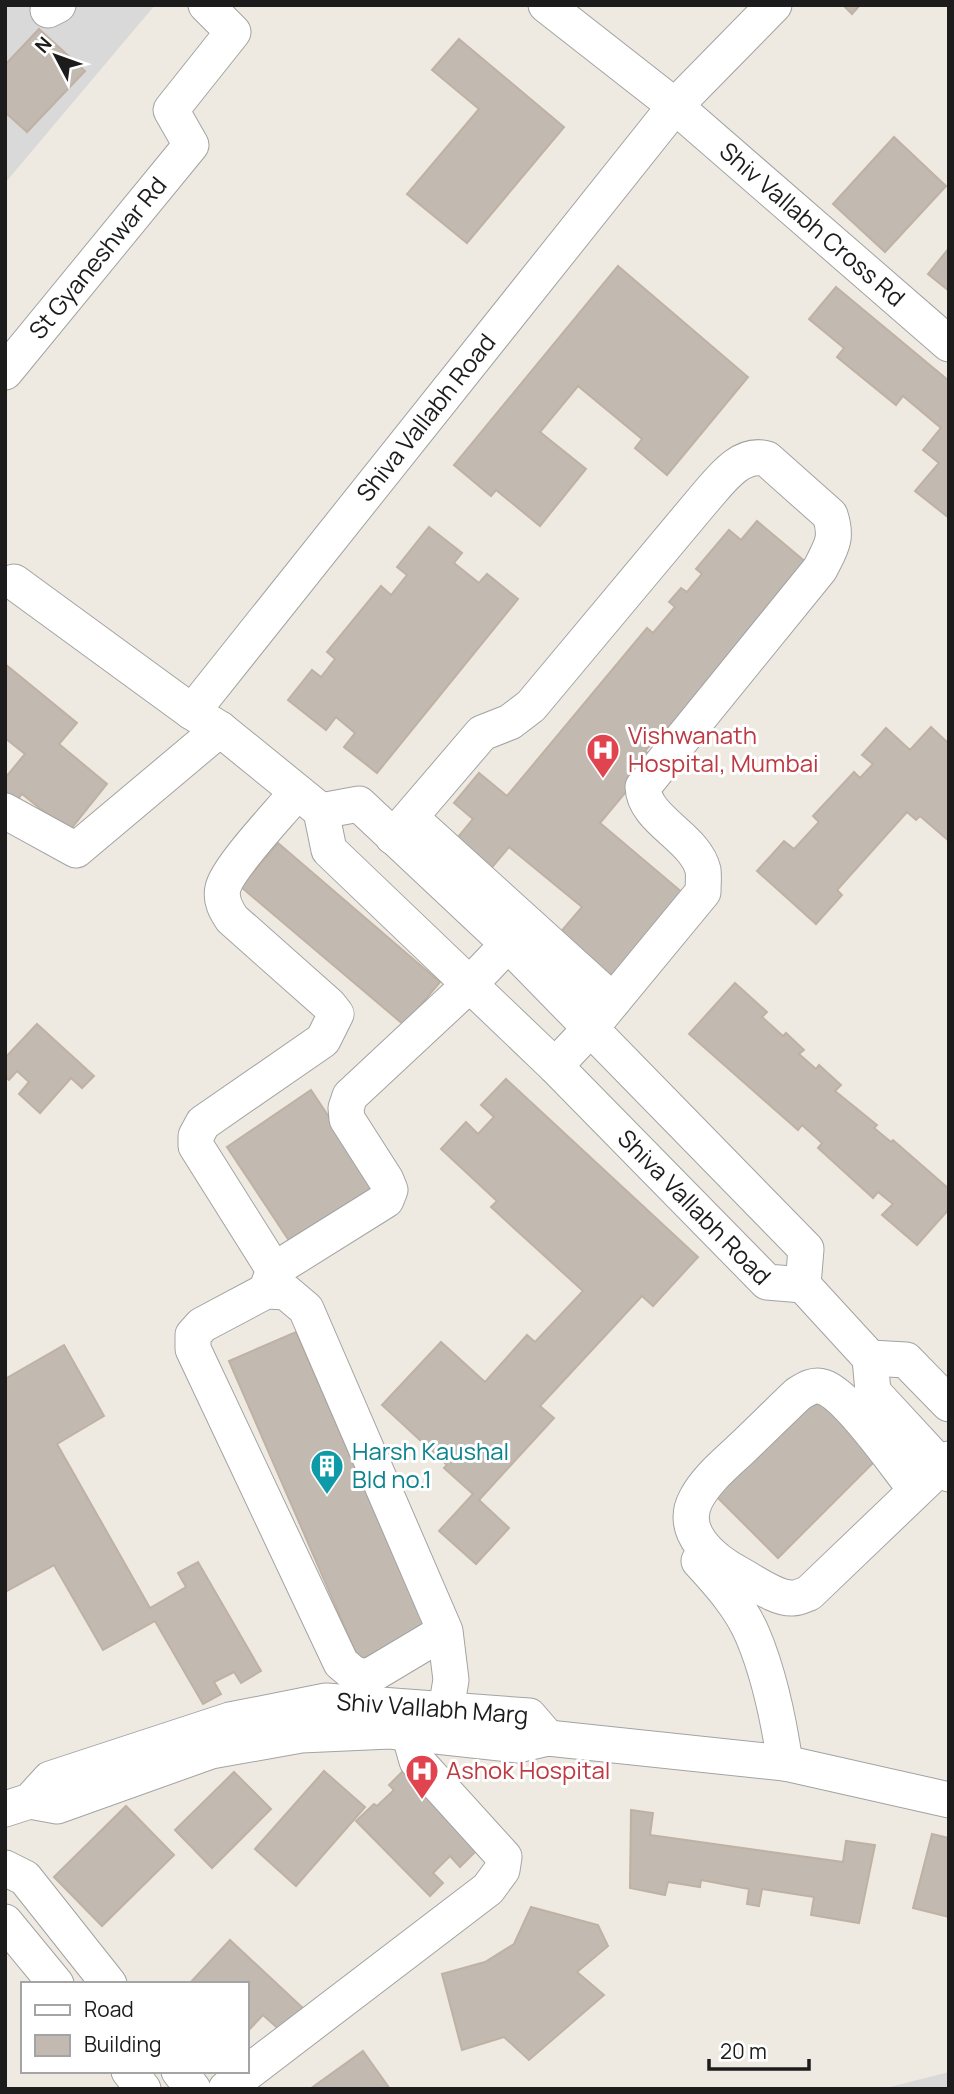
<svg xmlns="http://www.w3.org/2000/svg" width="954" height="2094" viewBox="0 0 954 2094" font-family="Manrope,sans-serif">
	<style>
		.residential { fill: #dad9d9 }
		.building { fill: #c2bab1; stroke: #bfb1a3; stroke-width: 2 }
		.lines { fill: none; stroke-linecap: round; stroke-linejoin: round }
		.minor-casing { stroke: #a3a3a3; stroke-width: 37 }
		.minor { stroke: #fff; stroke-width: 35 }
		.labels { text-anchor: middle; stroke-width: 6; stroke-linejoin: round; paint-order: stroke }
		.street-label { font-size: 24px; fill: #1c1c1c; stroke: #fff }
		.health-label { font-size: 24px; fill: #be3a42; stroke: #fff; text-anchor: start }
		.culture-label { font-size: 24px; fill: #0d838f; stroke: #fff; text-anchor: start }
	</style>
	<rect width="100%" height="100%" fill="#eeeae1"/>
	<!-- residential -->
	<g class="residential">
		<path d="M5,5H155L5,183Z"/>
		<path d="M949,2072V2089H882Z"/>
	</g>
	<!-- building -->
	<g class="building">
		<path d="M843,5H860L852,14Z"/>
		<path d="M39,29L85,71L27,132L5,112V65Z"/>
		<path d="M459,39L564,127L467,243L407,194L479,109L432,70Z"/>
		<path d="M894,137L946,186L885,252L833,204Z"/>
		<path d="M949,248V291L928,274Z"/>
		<path d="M618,266L748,377L667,475L635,448L642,439L578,386L540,432L586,469L540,526L496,490L491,496L454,465Z"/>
		<path d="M836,287L949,381V518L915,491L939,463L923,450L941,428L903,396L896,405L837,357L844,348L809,319Z"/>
		<path d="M757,521L813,568L675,733L666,726L645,751L654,758L600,823L683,893L612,978L559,934L582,907L509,847L488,872L453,843L473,819L454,803L479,773L507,796L647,628L653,633L675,607L669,602L681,588L687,592L702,574L696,569L729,530L741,540Z"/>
		<path d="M429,527L462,553L454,563L479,583L487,574L518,599L377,773L344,747L355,733L336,717L326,730L288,700L312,670L321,677L335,659L327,652L381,586L391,595L407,575L397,567Z"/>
		<path d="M5,664L77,723L59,744L107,784L62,840L52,818L22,794L12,807L5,802V778L25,754L5,738Z"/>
		<path d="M931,727L949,744V841L920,816L916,820L907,812L837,890L842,895L816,924L757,871L784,841L794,849L819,822L813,816L854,772L860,778L873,764L862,755L886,728L910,750Z"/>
		<path d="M278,843L440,982L404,1025L241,887Z"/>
		<path d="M735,983L767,1012L762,1017L783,1036L786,1033L804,1050L799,1054L816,1069L819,1065L841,1085L835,1091L877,1125L874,1128L891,1142L893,1140L949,1189V1209L917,1245L882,1215L893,1204L878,1192L873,1198L818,1148L822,1143L802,1125L798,1130L689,1034Z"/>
		<path d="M37,1024L94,1076L82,1088L71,1078L40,1113L19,1094L29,1082L17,1071L9,1080L5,1077V1058Z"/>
		<path d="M506,1079L698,1257L653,1306L642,1296L540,1406L554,1418L479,1500L509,1528L476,1564L439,1531L473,1494L444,1468L447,1465L382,1405L441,1342L485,1382L527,1335L535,1342L583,1291L491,1207L497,1201L441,1149L466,1122L478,1134L494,1117L481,1105Z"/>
		<path d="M311,1090L379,1192L294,1248L227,1147Z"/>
		<path d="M296,1332L426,1630L359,1660L229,1361Z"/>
		<path d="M64,1345L104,1416L57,1444L150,1608L186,1587L178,1573L198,1562L261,1671L241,1683L234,1672L214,1682L221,1694L203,1704L155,1621L103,1650L54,1565L5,1592V1379Z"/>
		<path d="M817,1395L879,1457L778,1558L716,1496Z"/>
		<path d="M405,1769L481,1846L460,1867L450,1856L433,1873L443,1883L430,1896L356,1821L374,1804L377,1806L394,1790L389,1785Z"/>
		<path d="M324,1771L365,1807L296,1886L255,1849Z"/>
		<path d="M234,1772L271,1809L212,1868L175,1830Z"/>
		<path d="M126,1806L174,1855L102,1926L54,1877Z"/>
		<path d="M631,1810L653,1813L650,1835L843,1862L846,1841L875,1845L859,1923L811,1915L814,1897L762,1889L759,1906L747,1904L749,1889L701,1880L700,1887L668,1882L665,1895L630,1888Z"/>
		<path d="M932,1834L949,1838V1917L913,1908Z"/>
		<path d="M531,1907L598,1925L608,1946L577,1972L604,1995L529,2060L504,2037L462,2050L442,1974L485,1962L514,1944Z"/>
		<path d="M230,1940L305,2010L283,2033L263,2015L247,2032V1984H189Z"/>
		<path d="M363,2051L390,2089H310Z"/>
	</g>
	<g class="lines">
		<defs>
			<g id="minor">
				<path id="s1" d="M546,5L675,106L949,344"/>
				<path d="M48,10L58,5"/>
				<path id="s2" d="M5,372L191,145L171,110L233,32L206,5"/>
				<path id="s3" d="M14,582L192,712L220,729L321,811L329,850L555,1066L767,1282L803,1285"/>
				<path id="s4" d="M192,712L675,106L774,5"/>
				<path d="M5,811L76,850L220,729"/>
				<path d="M321,811L359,804L508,944L806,1249L803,1285"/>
				<path d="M411,818L613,1001"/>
				<path d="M393,837L482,733L510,722L531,706L704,499C720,481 740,451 767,459L830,515C838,539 831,547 820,569L643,787C644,820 695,837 703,870C704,876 703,885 703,892L590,1029L555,1066"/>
				<path d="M274,1270L196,1146V1136L203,1123L323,1040L336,1014L329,1005L232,919C226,910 220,900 223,888C228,867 281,812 297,792"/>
				<path d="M803,1285L870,1358"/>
				<path d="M266,1291L274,1270L386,1200L390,1190L386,1180L347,1119L346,1108L350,1096L469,985L508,944"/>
				<path d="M870,1358L873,1392L949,1474"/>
				<path d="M870,1358L906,1360L949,1404"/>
				<path d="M916,1490C897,1467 849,1395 823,1387C814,1384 806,1389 798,1394C778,1413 759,1432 739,1451C724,1465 706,1480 696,1499C678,1532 713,1560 739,1574C754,1582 776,1599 793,1598C798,1598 804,1595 809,1593L949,1459"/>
				<path d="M699,1561C720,1584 741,1607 753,1636C769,1674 779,1722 785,1763"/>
				<path d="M445,1631L306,1309L286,1292L266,1291L202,1325L193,1335V1349L341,1663L354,1674L368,1677L445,1631L451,1680L446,1709"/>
				<path d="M30,1801L57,1806L211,1751L301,1735L390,1731L518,1745L548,1738L785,1763L949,1800"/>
				<path id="s5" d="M5,1809L30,1801L50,1779L230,1720L326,1701L529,1716L548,1738"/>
				<path d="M5,1868L25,1878L109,1984"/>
				<path d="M5,1922L56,1984"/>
				<path d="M129,2071L143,2089"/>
				<path d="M179,2071L193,2089"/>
				<path d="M226,2089L488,1889L502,1870L504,1857L417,1761L409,1733"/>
			</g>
		</defs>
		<!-- minor casing -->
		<use href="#minor" class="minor-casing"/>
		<!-- minor -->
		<use href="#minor" class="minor"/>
	</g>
	<!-- icons -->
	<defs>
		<symbol id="hospital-pin" viewBox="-11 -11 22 30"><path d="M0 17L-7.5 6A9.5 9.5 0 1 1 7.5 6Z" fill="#e0444e" stroke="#fff"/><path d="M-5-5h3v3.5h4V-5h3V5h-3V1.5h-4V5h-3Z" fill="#fff"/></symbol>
		<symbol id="building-pin" viewBox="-11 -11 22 30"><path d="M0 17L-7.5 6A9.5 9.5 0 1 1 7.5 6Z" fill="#0f9aa8" stroke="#fff"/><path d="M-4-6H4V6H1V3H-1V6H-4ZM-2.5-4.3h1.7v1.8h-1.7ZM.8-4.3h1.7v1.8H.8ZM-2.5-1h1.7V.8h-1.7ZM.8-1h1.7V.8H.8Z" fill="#fff"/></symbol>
	</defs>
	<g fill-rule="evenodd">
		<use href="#hospital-pin" x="584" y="731" width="38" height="52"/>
		<use href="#building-pin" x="308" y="1447" width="38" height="52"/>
		<use href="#hospital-pin" x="403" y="1752" width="38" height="52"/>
	</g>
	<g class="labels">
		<!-- street labels -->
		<g class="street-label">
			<text dy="8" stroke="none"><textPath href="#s1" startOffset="345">Shiv Vallabh Cross Rd</textPath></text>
			<text dy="8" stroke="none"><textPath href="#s2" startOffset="147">St Gyaneshwar Rd</textPath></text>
			<text dy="8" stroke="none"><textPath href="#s4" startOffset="376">Shiva Vallabh Road</textPath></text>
			<text dy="8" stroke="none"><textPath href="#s3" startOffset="934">Shiva Vallabh Road</textPath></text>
			<text dy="8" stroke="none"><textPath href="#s5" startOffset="450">Shiv Vallabh Marg</textPath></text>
		</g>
		<!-- health labels -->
		<g class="health-label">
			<text x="628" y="744">Vishwanath<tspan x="628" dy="28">Hospital, Mumbai</tspan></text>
			<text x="446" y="1779">Ashok Hospital</text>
		</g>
		<!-- culture labels -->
		<g class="culture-label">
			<text x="352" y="1460">Harsh Kaushal<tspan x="352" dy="28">Bld no.1</tspan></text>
		</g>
	</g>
	<!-- border -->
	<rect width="954" height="2094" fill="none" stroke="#1c1c1c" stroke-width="14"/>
	<!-- legend -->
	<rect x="21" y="1982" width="228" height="91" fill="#ffffff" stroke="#a4a4a4" stroke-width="2"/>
	<rect x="35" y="2005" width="35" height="10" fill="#ffffff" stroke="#a4a4a4" stroke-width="2"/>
	<text x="84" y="2017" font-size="21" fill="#1c1c1c">Road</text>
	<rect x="35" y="2035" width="35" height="21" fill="#c2bab1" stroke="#a4a4a4" stroke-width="2"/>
	<text x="84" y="2052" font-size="21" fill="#1c1c1c">Building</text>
	<!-- north arrow -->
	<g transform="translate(56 56) rotate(311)" stroke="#ffffff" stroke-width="5" paint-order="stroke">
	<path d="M0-5L12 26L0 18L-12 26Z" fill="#1c1c1c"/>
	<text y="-10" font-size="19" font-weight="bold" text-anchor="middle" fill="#1c1c1c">N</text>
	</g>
	<!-- scale -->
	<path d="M709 2059v10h100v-10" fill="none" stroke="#1c1c1c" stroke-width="3.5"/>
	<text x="720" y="2059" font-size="21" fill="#1c1c1c" stroke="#ffffff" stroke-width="5" paint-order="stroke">20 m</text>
</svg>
